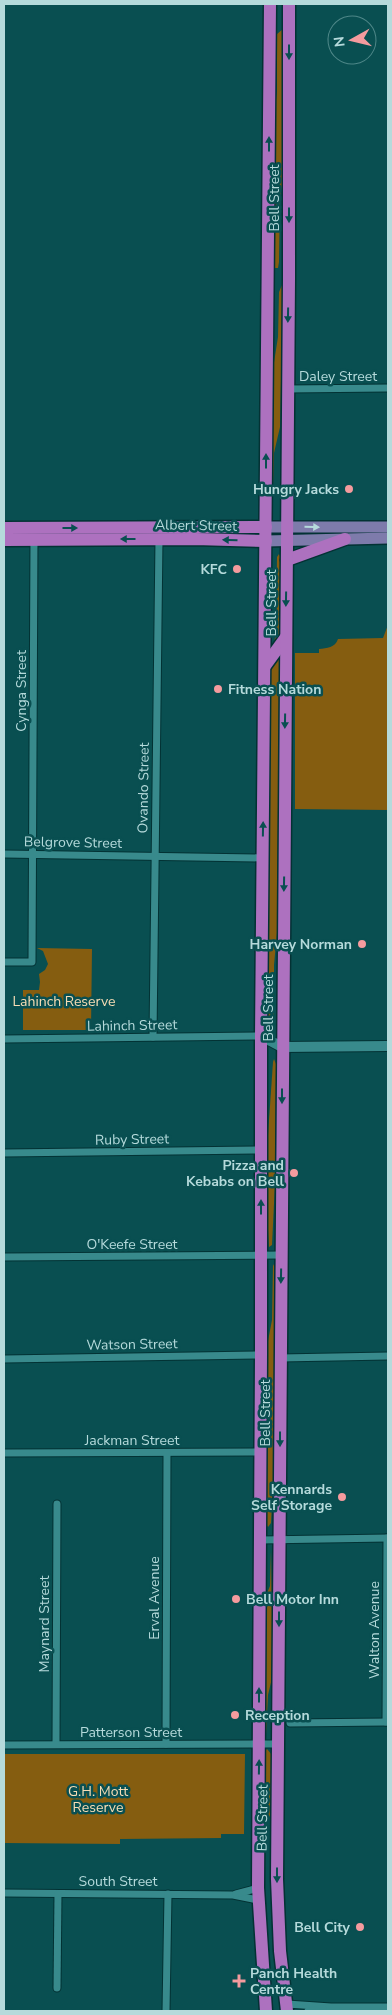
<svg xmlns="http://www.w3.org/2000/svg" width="392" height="2015" viewBox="0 0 392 2015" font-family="'Nunito Sans',sans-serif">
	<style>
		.green { fill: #855d10 }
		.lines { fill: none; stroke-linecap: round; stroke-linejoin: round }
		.street-casing { stroke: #033234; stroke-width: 9 }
		.secondary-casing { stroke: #033234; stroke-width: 12 }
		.primary-casing { stroke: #033234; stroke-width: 14 }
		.highway-casing { stroke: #033234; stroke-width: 15 }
		.street { stroke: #388a8c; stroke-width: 7 }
		.secondary { stroke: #388a8c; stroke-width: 10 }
		.primary { stroke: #7e7bab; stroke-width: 11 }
		.highway { stroke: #ad71bf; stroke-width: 12 }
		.oneway { fill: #094f51 }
		.oneway2 { fill: #b5dadb }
		.poi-dot { fill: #f59b9e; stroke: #094f51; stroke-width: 2 }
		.labels { text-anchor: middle; stroke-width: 5; stroke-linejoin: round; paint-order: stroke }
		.street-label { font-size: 14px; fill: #b5dadb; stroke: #094f51 }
		.poi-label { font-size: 14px; font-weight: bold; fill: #b5dadb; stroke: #094f51; text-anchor: end }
		.park-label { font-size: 14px; fill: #f8ddb5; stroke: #094f51 }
	</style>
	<rect width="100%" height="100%" fill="#094f51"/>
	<!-- green -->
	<g class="green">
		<path d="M283,29V181L280,195L279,262L278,268H274L272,266L274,117L277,91V34Z"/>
		<path d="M282,285L283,290L280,427L274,453L272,517L270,510L272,375L278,337L279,292Z"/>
		<path d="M279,554L280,556L277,933L274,965V1021L270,1027L267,1020L270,675L276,630L277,557Z"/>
		<path d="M388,625V810L295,809V653H319V649C327,648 335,648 338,639L383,638Z"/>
		<path d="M37,948L92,949L91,1030H23V990H39L40,982L39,974L45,970L48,964L43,951Z"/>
		<path d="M274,1059L276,1064L275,1183L272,1245L269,1247L265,1178L273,1062Z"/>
		<path d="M273,1264L275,1268L274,1463L271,1523L268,1527L266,1524L268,1341L272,1320Z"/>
		<path d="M271,1551L273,1674L268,1695L266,1734L265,1729V1598L270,1586Z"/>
		<path d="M267,1749L272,1755V1812L270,1817L265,1812V1751Z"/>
		<path d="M4,1754H245L244,1834H221V1838L120,1839V1844L4,1843Z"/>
	</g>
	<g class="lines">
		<defs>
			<g id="street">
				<path d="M287,389L388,388"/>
				<path d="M4,854L263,858"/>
				<path d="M4,962H32L34,538"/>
				<path d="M153,1037L159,539"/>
				<path d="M4,1039L261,1036"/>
				<path d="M4,1153L261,1150"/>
				<path d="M4,1257L281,1255"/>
				<path d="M280,1358L388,1356"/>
				<path d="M4,1359L261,1355"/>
				<path d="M4,1453L261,1452"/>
				<path d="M260,1540L388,1538"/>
				<path d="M386,1722L387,1538"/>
				<path d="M290,1723L388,1722"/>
				<path d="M56,1744L57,1504"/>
				<path d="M166,1744L167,1453"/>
				<path d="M4,1745L278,1744"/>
				<path d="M4,1893L233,1895L258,1900"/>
				<path d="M236,1894L258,1888"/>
				<path d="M57,1988L58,1894"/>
				<path d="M287,2004L331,2007H388"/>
				<path d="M166,2011L168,1894"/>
				<path d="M308,2011L323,2009"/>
			</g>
			<path id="secondary" d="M261,1036L282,1047L388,1046"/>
			<g id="primary">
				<path d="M266,527H388"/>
				<path d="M266,541L388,538"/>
			</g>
			<g id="highway">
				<path d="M4,528L266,527"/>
				<path d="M4,540L195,539L266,541"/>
				<path d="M287,560L345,539"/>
				<path d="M265,666L286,637"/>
				<path d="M266,2011L258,1888L261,1355V1036L270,4"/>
				<path d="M287,2011L280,1951L277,1879L289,279V4"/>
			</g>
		</defs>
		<!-- street casing -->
		<use href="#street" class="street-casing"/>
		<!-- secondary casing -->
		<use href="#secondary" class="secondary-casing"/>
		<!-- primary casing -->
		<use href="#primary" class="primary-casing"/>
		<!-- highway casing -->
		<use href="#highway" class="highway-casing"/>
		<!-- street -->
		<use href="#street" class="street"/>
		<!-- secondary -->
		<use href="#secondary" class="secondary"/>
		<!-- primary -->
		<use href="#primary" class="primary"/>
		<!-- highway -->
		<use href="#highway" class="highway"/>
	</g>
	<!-- one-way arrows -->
	<defs><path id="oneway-solid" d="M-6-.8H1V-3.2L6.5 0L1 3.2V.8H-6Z" transform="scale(1.25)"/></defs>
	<g class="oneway">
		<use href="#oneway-solid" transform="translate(289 52) rotate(90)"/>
		<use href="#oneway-solid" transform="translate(269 144) rotate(-90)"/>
		<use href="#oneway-solid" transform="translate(289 215) rotate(90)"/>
		<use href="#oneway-solid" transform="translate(288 315) rotate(91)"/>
		<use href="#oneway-solid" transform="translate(266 461) rotate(-90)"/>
		<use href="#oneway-solid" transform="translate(70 528)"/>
		<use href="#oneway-solid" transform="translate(128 539) rotate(180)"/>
		<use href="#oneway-solid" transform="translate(230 540) rotate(-178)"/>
		<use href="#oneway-solid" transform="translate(286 599) rotate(91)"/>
		<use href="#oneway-solid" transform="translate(285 721) rotate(91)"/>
		<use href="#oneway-solid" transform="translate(263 829) rotate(-89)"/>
		<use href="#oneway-solid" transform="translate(284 884) rotate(91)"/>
		<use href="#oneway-solid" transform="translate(282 1096) rotate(90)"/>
		<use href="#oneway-solid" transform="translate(261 1207) rotate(-90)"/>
		<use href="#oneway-solid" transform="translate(281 1276) rotate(91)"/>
		<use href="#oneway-solid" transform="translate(280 1439) rotate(90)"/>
		<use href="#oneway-solid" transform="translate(279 1619) rotate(90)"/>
		<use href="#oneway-solid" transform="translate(259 1695) rotate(-90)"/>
		<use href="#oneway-solid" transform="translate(259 1767) rotate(-89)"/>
		<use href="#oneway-solid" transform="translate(277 1875) rotate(90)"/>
	</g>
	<use class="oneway2" href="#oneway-solid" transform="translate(312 527) rotate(2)"/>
	<!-- markers -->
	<g class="poi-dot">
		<circle cx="349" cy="489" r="5"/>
		<circle cx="237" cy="569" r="5"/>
		<circle cx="218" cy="689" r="5"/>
		<circle cx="362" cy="944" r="5"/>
		<circle cx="294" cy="1173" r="5"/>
		<circle cx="342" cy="1497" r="5"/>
		<circle cx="236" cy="1599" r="5"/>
		<circle cx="235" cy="1715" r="5"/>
		<circle cx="360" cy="1927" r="5"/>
		<path d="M236.5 1973.5h5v5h5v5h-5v5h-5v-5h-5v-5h5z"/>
	</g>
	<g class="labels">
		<!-- street labels -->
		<g class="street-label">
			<text transform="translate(274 198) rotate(-90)" y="5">Bell Street</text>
			<text x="338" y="381">Daley Street</text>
			<text transform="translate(196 525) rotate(1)" y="5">Albert Street</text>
			<text transform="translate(271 603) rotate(-90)" y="5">Bell Street</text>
			<text transform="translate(21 691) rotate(-90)" y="5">Cynga Street</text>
			<text transform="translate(143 788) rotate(-89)" y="5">Ovando Street</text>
			<text transform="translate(73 842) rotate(1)" y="5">Belgrove Street</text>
			<text transform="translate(268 1008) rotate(-90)" y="5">Bell Street</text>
			<text transform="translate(132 1025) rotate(-1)" y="5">Lahinch Street</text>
			<text transform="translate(132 1139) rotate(-1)" y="5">Ruby Street</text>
			<text x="132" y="1249">O'Keefe Street</text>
			<text transform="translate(132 1344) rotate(-1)" y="5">Watson Street</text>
			<text transform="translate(265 1413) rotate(-90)" y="5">Bell Street</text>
			<text x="132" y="1445">Jackman Street</text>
			<text transform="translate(154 1598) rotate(-90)" y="5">Erval Avenue</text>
			<text transform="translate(44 1624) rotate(-90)" y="5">Maynard Street</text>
			<text transform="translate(374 1630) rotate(-90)" y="5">Walton Avenue</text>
			<text x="131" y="1737">Patterson Street</text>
			<text transform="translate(262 1818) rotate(-89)" y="5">Bell Street</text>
			<text x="118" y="1886">South Street</text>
		</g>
		<!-- poi labels -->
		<g class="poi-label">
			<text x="339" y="494">Hungry Jacks</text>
			<text x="227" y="574">KFC</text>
			<text x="228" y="694" text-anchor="start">Fitness Nation</text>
			<text x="352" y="949">Harvey Norman</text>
			<text x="284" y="1170">Pizza and<tspan x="284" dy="16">Kebabs on Bell</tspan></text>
			<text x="332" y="1494">Kennards<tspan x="332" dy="16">Self Storage</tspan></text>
			<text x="246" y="1604" text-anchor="start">Bell Motor Inn</text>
			<text x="245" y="1720" text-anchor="start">Reception</text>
			<text x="350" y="1932">Bell City</text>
			<text x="250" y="1978" text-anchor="start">Panch Health<tspan x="250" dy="16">Centre</tspan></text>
		</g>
		<!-- park labels -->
		<g class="park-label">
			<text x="64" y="1006">Lahinch Reserve</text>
			<text x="98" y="1796">G.H. Mott<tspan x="98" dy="16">Reserve</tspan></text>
		</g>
	</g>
	<!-- border -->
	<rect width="392" height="2015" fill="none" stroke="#b5dadb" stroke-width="10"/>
	<!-- north arrow -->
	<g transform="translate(352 40) rotate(262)"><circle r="24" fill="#094f51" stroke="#4e8788"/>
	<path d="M0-4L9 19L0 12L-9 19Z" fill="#f59b9e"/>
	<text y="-8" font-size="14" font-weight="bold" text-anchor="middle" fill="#b5dadb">N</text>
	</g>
</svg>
